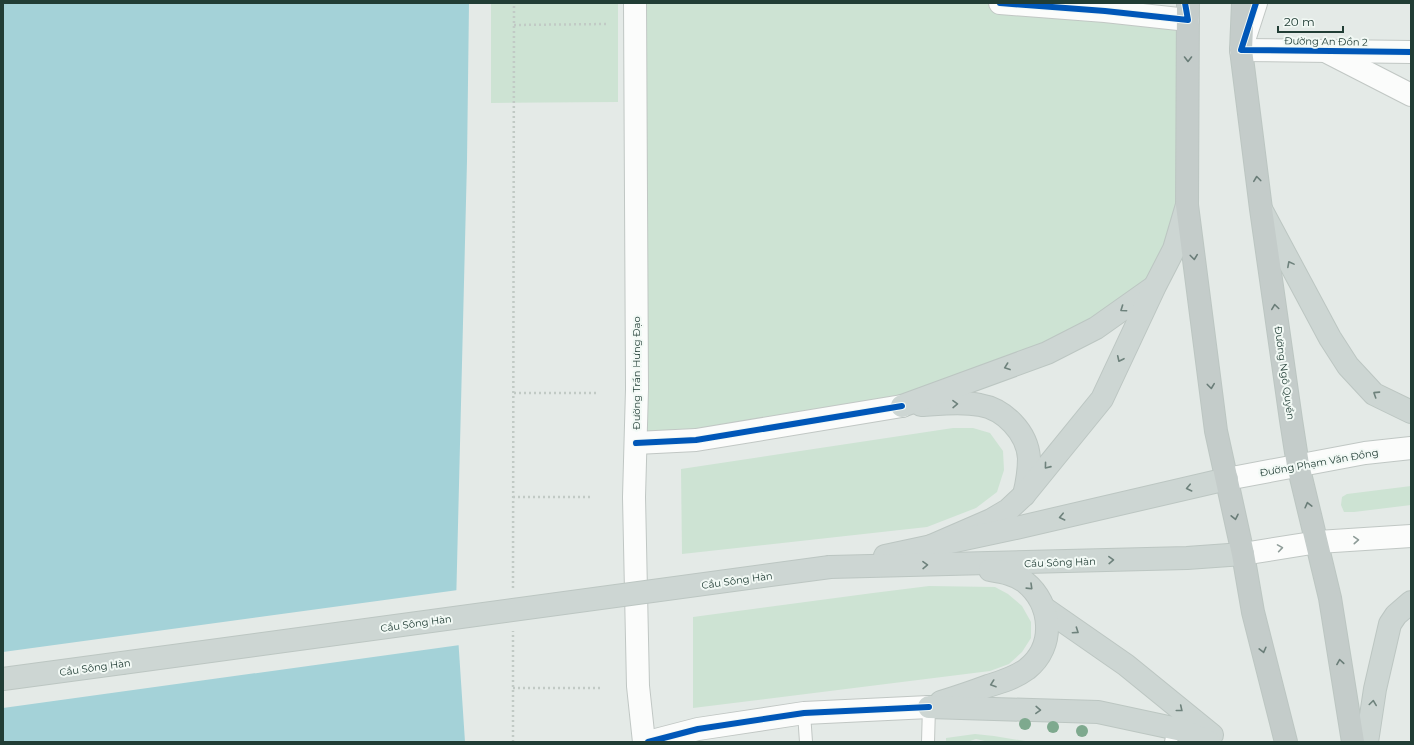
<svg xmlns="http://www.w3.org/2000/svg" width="1414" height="745" viewBox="0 0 1414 745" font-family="Montserrat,sans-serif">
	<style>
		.green { fill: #cde3d3 }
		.water { fill: #a4d2d8 }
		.pier { fill: #e4eae7 }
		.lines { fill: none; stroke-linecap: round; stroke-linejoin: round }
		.service-casing { stroke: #c1c7c4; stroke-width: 14 }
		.minor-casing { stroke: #c1c7c4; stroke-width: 24 }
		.tertiary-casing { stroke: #c1c7c4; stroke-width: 24 }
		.secondary-casing { stroke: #c0c7c4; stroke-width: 24 }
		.primary-casing { stroke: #bcc6c2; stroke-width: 24 }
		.trunk-casing { stroke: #bcc6c2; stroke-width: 24 }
		.path { stroke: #c1cac5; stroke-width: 2.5; stroke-dasharray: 2 3; stroke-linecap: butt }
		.service { stroke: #fbfcfb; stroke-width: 12 }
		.minor { stroke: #fbfcfb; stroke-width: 22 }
		.tertiary { stroke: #fbfcfb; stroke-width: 22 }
		.secondary { stroke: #fbfcfb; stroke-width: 22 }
		.primary { stroke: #cdd6d3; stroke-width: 22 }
		.trunk { stroke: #c4ccca; stroke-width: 22 }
		.primary-bridge-casing { stroke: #bcc6c2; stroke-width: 24; stroke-linecap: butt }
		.primary-bridge { stroke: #cdd6d3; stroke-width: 22 }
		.cycleway-casing { stroke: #f2f9f5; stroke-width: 8 }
		.cycleway { stroke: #0057b8; stroke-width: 6 }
		.tree { fill: #7ea98e }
		.oneway { stroke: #6a7d78 }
		.oneway2 { stroke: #6e827c }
		.oneway3 { stroke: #8e9c98 }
		.labels { text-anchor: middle; stroke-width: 4; stroke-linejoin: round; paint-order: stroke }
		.street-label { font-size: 10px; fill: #213d35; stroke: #f2f9f5 }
	</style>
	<rect width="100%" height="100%" fill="#e4eae7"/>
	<!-- green -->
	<g class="green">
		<path d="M491,3H618V102L491,103Z"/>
		<path d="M635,3H985L1188,20L1187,198L1155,286L1096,328L902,406L636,443Z"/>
		<path d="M953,428H973L990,433L1003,451L1004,470L997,492L976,508L927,527L682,554L681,469Z"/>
		<path d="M1411,486V505L1354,512H1344L1341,505L1342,497L1347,494Z"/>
		<path d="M929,586L995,587L1008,594L1022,606L1031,622V638L1022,652L1009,664L990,671L693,708V617L873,593Z"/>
		<path d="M975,734L994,736L1031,742H989L976,739L967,742H946V738Z"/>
	</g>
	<!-- water -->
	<path class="water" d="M3,3H469L467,161L456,606L465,742H3Z"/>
	<!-- pier -->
	<path class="pier" d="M458,590V606L460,645L3,708V652Z"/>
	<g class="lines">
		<defs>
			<g id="service">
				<path d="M804,713L806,742"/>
				<path d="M928,742L929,707"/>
				<path d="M1171,742L1174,728"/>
			</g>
			<g id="minor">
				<path d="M1000,3L1105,11L1188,20"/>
				<path d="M1241,50L1411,52"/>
				<path d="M1329,53L1411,95"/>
				<path d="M636,443L696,440L902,406"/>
				<path d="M648,742L698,729L804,713L929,707"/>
			</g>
			<path id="tertiary" d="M1245,37L1256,3"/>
			<g id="secondary">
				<path d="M635,3L637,389L634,497L638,686L644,742"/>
				<path d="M1227,479L1365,453L1411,448"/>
				<path d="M1243,554L1318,542L1411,536"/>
			</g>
			<g id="primary">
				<path d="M1262,211L1330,338L1348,366L1374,394L1411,412"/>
				<path d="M921,405C940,404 961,401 980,405C1004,409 1027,432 1029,458C1029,470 1027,483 1024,495"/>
				<path d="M902,406L1047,353L1096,328L1154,287"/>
				<path d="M931,546L991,520L1008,510L1024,495L1102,399L1155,286L1174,249L1187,205"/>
				<path d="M885,556L1016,528L1227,479"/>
				<path d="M830,567L1187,558L1243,554"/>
				<path d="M1044,608L1126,665L1212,735"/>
				<path d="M3,679L122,663"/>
				<path d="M941,702C957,697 972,692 988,686C1001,682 1015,678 1027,669C1056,646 1052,604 1025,582C1015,574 1002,572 990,570"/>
				<path d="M929,707L1098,712L1182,730L1209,742"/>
				<path d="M1367,742L1375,689L1390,624L1396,615L1411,602"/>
			</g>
			<g id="trunk">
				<path d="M1188,3L1187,205L1216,431L1243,554L1253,612L1286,742"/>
				<path d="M1243,3L1241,50L1261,209L1291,420L1298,465L1330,598L1353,742"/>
			</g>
		</defs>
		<!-- service casing -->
		<use href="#service" class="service-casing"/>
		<!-- minor casing -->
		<use href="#minor" class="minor-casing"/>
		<!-- tertiary casing -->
		<use href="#tertiary" class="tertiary-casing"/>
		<!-- secondary casing -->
		<use href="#secondary" class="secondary-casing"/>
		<!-- primary casing -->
		<use href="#primary" class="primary-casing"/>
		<!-- trunk casing -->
		<use href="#trunk" class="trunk-casing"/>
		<!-- path -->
		<g class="path">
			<path d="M514,25L607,24"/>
			<path d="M514,393H596"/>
			<path d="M513,497H592"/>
			<path d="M513,588L514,3"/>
			<path d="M513,688H601"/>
			<path d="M513,742V631"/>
		</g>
		<!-- service -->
		<use href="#service" class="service"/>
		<!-- minor -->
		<use href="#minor" class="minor"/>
		<!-- tertiary -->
		<use href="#tertiary" class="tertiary"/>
		<!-- secondary -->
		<use href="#secondary" class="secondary"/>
		<!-- primary -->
		<use href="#primary" class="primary"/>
		<!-- trunk -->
		<use href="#trunk" class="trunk"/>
		<defs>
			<path id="primary-bridge" d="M122,663L830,567"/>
		</defs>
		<!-- primary-bridge casing -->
		<use href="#primary-bridge" class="primary-bridge-casing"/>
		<!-- primary-bridge -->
		<use href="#primary-bridge" class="primary-bridge"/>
		<defs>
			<g id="cycleway">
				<path d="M1000,3L1105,11L1188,20L1185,3"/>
				<path d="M1256,3L1241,50L1411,52"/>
				<path d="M636,443L696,440L902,406"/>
				<path d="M648,742L698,729L804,713L929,707"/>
			</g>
		</defs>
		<!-- cycleway casing -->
		<use href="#cycleway" class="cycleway-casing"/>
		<!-- cycleway -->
		<use href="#cycleway" class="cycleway"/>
	</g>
	<!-- trees -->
	<g class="tree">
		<circle cx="1025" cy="724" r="6"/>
		<circle cx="1053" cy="727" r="6"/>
		<circle cx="1082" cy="731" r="6"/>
	</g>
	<!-- one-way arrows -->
	<defs><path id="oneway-chevron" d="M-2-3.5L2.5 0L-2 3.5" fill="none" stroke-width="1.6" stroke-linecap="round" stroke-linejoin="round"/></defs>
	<g class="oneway">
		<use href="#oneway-chevron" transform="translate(1188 59) rotate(90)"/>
		<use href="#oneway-chevron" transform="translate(1257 179) rotate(-97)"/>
		<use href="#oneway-chevron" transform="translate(1194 257) rotate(83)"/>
		<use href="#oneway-chevron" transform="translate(1275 307) rotate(-98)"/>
		<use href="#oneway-chevron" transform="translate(1211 386) rotate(83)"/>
		<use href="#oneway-chevron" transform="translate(1308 505) rotate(-104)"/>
		<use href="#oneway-chevron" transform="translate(1235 517) rotate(78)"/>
		<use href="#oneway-chevron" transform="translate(1263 650) rotate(76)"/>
		<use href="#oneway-chevron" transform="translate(1340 662) rotate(-99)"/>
	</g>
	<g class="oneway2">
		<use href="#oneway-chevron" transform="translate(1290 264) rotate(-118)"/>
		<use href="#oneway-chevron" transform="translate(1123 309) rotate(145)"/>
		<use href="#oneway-chevron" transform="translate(1120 359) rotate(115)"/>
		<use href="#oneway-chevron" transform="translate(1007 367) rotate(160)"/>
		<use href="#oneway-chevron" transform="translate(1376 394) rotate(-147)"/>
		<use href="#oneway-chevron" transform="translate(955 404) rotate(-1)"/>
		<use href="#oneway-chevron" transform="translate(1047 466) rotate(129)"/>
		<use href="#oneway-chevron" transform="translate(1189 488) rotate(167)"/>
		<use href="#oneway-chevron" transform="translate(1062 517) rotate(167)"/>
		<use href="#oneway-chevron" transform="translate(1111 560) rotate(-2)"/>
		<use href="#oneway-chevron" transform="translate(925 565) rotate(-1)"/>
		<use href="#oneway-chevron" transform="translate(1030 587) rotate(44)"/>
		<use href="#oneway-chevron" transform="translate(1076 631) rotate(34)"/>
		<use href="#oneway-chevron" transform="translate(993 684) rotate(161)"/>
		<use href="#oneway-chevron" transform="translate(1373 703) rotate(-82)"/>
		<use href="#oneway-chevron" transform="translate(1180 709) rotate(39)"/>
		<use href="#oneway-chevron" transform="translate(1038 710) rotate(2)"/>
	</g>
	<g class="oneway3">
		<use href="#oneway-chevron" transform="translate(1356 540) rotate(-4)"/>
		<use href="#oneway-chevron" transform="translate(1280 548) rotate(-9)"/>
	</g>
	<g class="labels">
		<!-- street labels -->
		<g class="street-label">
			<text transform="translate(1326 41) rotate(1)" y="4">Đường An Đồn 2</text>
			<text transform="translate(636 373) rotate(-90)" y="4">Đường Trần Hưng Đạo</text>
			<text transform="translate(1285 373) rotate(82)" y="4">Đường Ngô Quyền</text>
			<text transform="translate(1319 462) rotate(-10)" y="4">Đường Phạm Văn Đồng</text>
			<text transform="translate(1060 562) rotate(-2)" y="4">Cầu Sông Hàn</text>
			<text transform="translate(737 580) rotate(-8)" y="4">Cầu Sông Hàn</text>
			<text transform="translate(416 623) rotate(-8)" y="4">Cầu Sông Hàn</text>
			<text transform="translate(95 667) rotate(-8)" y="4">Cầu Sông Hàn</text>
		</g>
	</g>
	<!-- border -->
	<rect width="1414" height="745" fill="none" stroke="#213d35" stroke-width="8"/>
	<!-- scale -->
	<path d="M1278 26v6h65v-6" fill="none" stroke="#213d35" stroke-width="2"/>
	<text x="1284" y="26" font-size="12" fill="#213d35" stroke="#f2f9f5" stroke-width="3" paint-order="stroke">20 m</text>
</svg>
